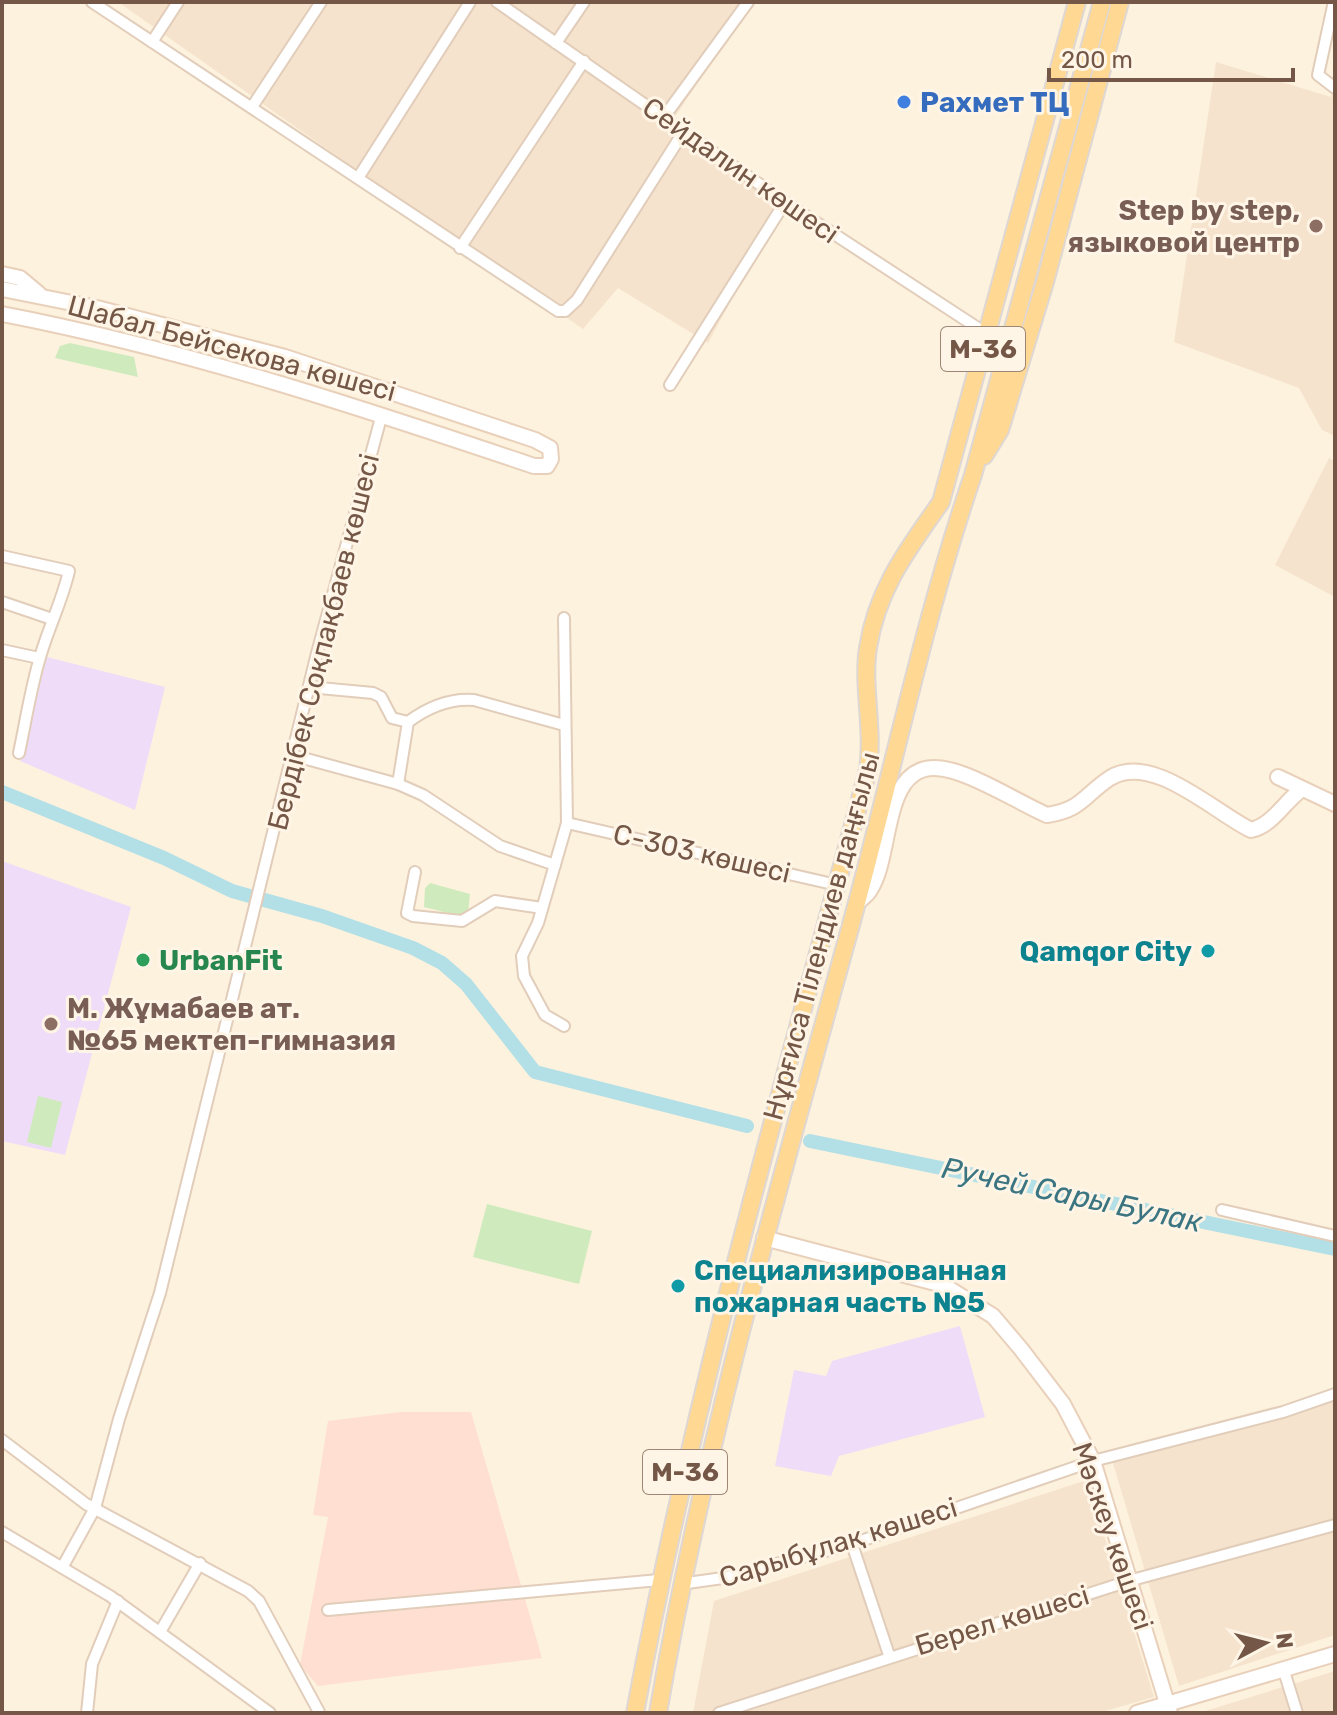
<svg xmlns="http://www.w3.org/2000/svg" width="1337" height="1715" viewBox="0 0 1337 1715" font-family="Rubik,sans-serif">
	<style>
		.residential { fill: #f5e3cd }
		.commercial { fill: #fedfd1 }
		.education { fill: #efdcf9 }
		.green { fill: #cfebbd }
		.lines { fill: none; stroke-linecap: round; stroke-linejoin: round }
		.river { stroke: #b3dfe7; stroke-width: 14 }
		.street-casing { stroke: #e1cdba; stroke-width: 14 }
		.secondary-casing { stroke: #e9d0ba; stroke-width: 18 }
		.primary-casing { stroke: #ded7d3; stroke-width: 20 }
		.street { stroke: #fff; stroke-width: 10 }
		.secondary { stroke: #fff; stroke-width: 14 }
		.primary { stroke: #ffd994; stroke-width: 16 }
		.shop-dot { fill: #3f7fe0; stroke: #fff5e6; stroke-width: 3 }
		.education-dot { fill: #8d6e63; stroke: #fff5e6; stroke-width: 3 }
		.culture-dot { fill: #0f9aa8; stroke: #fff5e6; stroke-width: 3 }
		.leisure-dot { fill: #2e9e5b; stroke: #fff5e6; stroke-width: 3 }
		.labels { text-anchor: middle; stroke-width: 6; stroke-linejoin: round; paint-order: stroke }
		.shield { fill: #fff5e6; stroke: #9e8676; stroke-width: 2 }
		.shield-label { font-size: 26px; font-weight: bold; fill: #745746 }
		.shop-label { font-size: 28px; font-weight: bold; fill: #366cbe; stroke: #fff5e6; text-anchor: start }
		.street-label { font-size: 28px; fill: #745746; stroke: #fff5e6 }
		.education-label { font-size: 28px; font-weight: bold; fill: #785e54; stroke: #fff5e6; text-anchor: end }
		.culture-label { font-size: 28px; font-weight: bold; fill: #0d838f; stroke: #fff5e6; text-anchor: end }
		.leisure-label { font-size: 28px; font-weight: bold; fill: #27864d; stroke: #fff5e6; text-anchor: start }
		.water-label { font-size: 30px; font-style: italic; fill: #3b7582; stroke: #fff5e6 }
	</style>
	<rect width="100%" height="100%" fill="#fdf2de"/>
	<!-- residential -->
	<g class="residential">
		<path d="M118,2H752L668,127L783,205L708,343L618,288L583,329Z"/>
		<path d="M1216,62L1331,97L1335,85V436L1322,430L1299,388L1174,342Z"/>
		<path d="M1329,458L1335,461V597L1275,565Z"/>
		<path d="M1335,1393V1635L1179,1686L1113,1463Z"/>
		<path d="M1087,1480L1154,1697L1098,1713H693L714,1601Z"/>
		<path d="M1335,1671V1713H1199Z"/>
	</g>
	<!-- commercial -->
	<path class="commercial" d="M401,1412H471L542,1658L318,1686L300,1665L328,1517L313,1515L328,1421Z"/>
	<!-- education -->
	<g class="education">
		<path d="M47,657L165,687L135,810L20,761Z"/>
		<path d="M2,861L131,907L65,1155L2,1141Z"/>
		<path d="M960,1326L985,1417L839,1456L831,1476L775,1466L794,1370L826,1376L832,1361Z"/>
	</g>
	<!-- green -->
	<g class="green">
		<path d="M70,343L134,357L138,377L55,358L60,346Z"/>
		<path d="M430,883L470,894L468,914L464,917L424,907L425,888Z"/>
		<path d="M38,1096L62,1102L51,1148L27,1142Z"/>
		<path d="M487,1204L592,1231L579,1284L473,1257Z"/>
	</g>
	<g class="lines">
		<!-- river -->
		<g class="river">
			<path d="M2,792L164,858L232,891L322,916L413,948L442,963L466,984L535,1072L747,1126"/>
			<path d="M810,1141L1335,1249"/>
		</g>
		<defs>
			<g id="street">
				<path d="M92,2L558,311H565L577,300L684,131"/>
				<path d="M497,2L785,202L987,334"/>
				<path d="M1333,6L1318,75L1335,88"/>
				<path d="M152,42L178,2"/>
				<path d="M556,43L584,2"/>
				<path d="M252,107L321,2"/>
				<path d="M664,117L748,2"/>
				<path d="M358,178L470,2"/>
				<path d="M460,248L584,61"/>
				<path d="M670,385L785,202"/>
				<path d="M2,556L69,571C62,601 50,624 41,654C31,686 26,720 19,753"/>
				<path d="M2,602L52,619"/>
				<path d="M2,650L39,658"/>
				<path d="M309,687L373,693L381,697L392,718L408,722"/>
				<path d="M292,755L398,784L423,795L500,846L555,865"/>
				<path d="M398,784L408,722C427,708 450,698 474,700L564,725"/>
				<path d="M567,823L837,885"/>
				<path d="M415,872L407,913L413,916L462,921L495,901L542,908"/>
				<path d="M564,1026L545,1015L524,976L522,956L538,923L567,823L564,618"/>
				<path d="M1222,1210L1335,1236"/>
				<path d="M2,1440L86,1504L248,1591L259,1601L319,1712"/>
				<path d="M2,1532L110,1596L270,1713"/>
				<path d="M852,1544L889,1655"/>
				<path d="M63,1566L95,1508L119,1419L160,1293L317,653L382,414"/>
				<path d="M680,1584L723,1578L852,1544L1093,1461L1283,1412L1335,1394"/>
				<path d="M328,1610L659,1580"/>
				<path d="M160,1632L200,1563"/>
				<path d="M1283,1668L1297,1713"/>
				<path d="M87,1713L92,1664L118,1601"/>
				<path d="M719,1713L1132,1580L1335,1525"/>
			</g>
			<g id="secondary">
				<path d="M2,274L20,278L39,294"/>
				<path d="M2,289L97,308L285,357L535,440L550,448L551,459L547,466H534C359,407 184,349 2,314"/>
				<path d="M1278,777L1335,804"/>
				<path d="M857,903C861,899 868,895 870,890C895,853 879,749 953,771C982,779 1018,802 1047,815C1082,810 1084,795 1110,778C1152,752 1214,812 1251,830C1273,825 1284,802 1302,789"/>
				<path d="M764,1238L943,1285L993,1316L1021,1349L1063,1404L1093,1461L1170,1713"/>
				<path d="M1137,1713L1335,1654"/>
			</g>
			<g id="primary">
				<path d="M984,456L1000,430L1045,282L1120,2"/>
				<path d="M635,1713C694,1394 783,1083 868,770C874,729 862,685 868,648C877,589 908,549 941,502L1077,2"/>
				<path d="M658,1713C704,1445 780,1183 852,921C893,772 923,621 973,475L1102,2"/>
			</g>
		</defs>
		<!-- street casing -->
		<use href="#street" class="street-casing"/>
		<!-- secondary casing -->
		<use href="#secondary" class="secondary-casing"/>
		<!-- primary casing -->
		<use href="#primary" class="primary-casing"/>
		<!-- street -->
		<use href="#street" class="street"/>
		<!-- secondary -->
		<use href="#secondary" class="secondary"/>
		<!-- primary -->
		<use href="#primary" class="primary"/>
	</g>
	<!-- markers -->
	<circle class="shop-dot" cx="904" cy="102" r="8"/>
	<g class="education-dot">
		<circle cx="1316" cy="226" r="8"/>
		<circle cx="51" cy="1024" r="8"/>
	</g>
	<g class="culture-dot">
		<circle cx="1208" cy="951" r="8"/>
		<circle cx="678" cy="1286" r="8"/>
	</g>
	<circle class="leisure-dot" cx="143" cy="960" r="8"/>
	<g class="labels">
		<!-- shield labels -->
		<g class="shield">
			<rect x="941" y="327" width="84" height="44" rx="6"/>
			<rect x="643" y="1450" width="84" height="44" rx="6"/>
		</g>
		<g class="shield-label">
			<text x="983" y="358">M-36</text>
			<text x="685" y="1481">M-36</text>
		</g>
		<!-- shop labels -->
		<g class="shop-label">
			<text x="920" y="112">Рахмет ТЦ</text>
		</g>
		<!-- street labels -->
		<g class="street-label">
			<text transform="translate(741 170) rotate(35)" y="10">Сейдалин көшесі</text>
			<text transform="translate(232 348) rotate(15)" y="10">Шабал Бейсекова көшесі</text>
			<text transform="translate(323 642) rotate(-76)" y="10">Бердібек Соқпақбаев көшесі</text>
			<text transform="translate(702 853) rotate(13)" y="10">С-303 көшесі</text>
			<text transform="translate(821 936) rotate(-75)" y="10">Нұрғиса Тілендиев даңғылы</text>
			<text transform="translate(1113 1536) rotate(71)" y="10">Мәскеу көшесі</text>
			<text transform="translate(838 1542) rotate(-17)" y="10">Сарыбұлақ көшесі</text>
			<text transform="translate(1002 1620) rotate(-17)" y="10">Берел көшесі</text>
		</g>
		<!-- education labels -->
		<g class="education-label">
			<text x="1300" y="220">Step by step,<tspan x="1300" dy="32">языковой центр</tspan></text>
			<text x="67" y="1018" text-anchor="start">М. Жұмабаев ат.<tspan x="67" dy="32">№65 мектеп-гимназия</tspan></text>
		</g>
		<!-- culture labels -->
		<g class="culture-label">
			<text x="1192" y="961">Qamqor City</text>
			<text x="694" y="1280" text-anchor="start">Специализированная<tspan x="694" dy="32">пожарная часть №5</tspan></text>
		</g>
		<!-- leisure labels -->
		<g class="leisure-label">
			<text x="159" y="970">UrbanFit</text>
		</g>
		<!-- water labels -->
		<g class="water-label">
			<text transform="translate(1072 1195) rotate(12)" y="10">Ручей Сары Булак</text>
		</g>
	</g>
	<!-- border -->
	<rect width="1337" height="1715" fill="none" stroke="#745746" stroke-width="8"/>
	<!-- north arrow -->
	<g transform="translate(1265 1643) rotate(83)" stroke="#fff5e6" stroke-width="6" paint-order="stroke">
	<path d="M0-6L14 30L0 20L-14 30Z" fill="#745746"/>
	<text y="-12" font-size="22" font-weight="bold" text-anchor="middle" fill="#745746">N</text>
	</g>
	<!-- scale -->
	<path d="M1049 68v12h244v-12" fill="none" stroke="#745746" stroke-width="4"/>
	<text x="1061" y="68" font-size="24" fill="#745746" stroke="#fff5e6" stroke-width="6" paint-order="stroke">200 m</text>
</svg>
